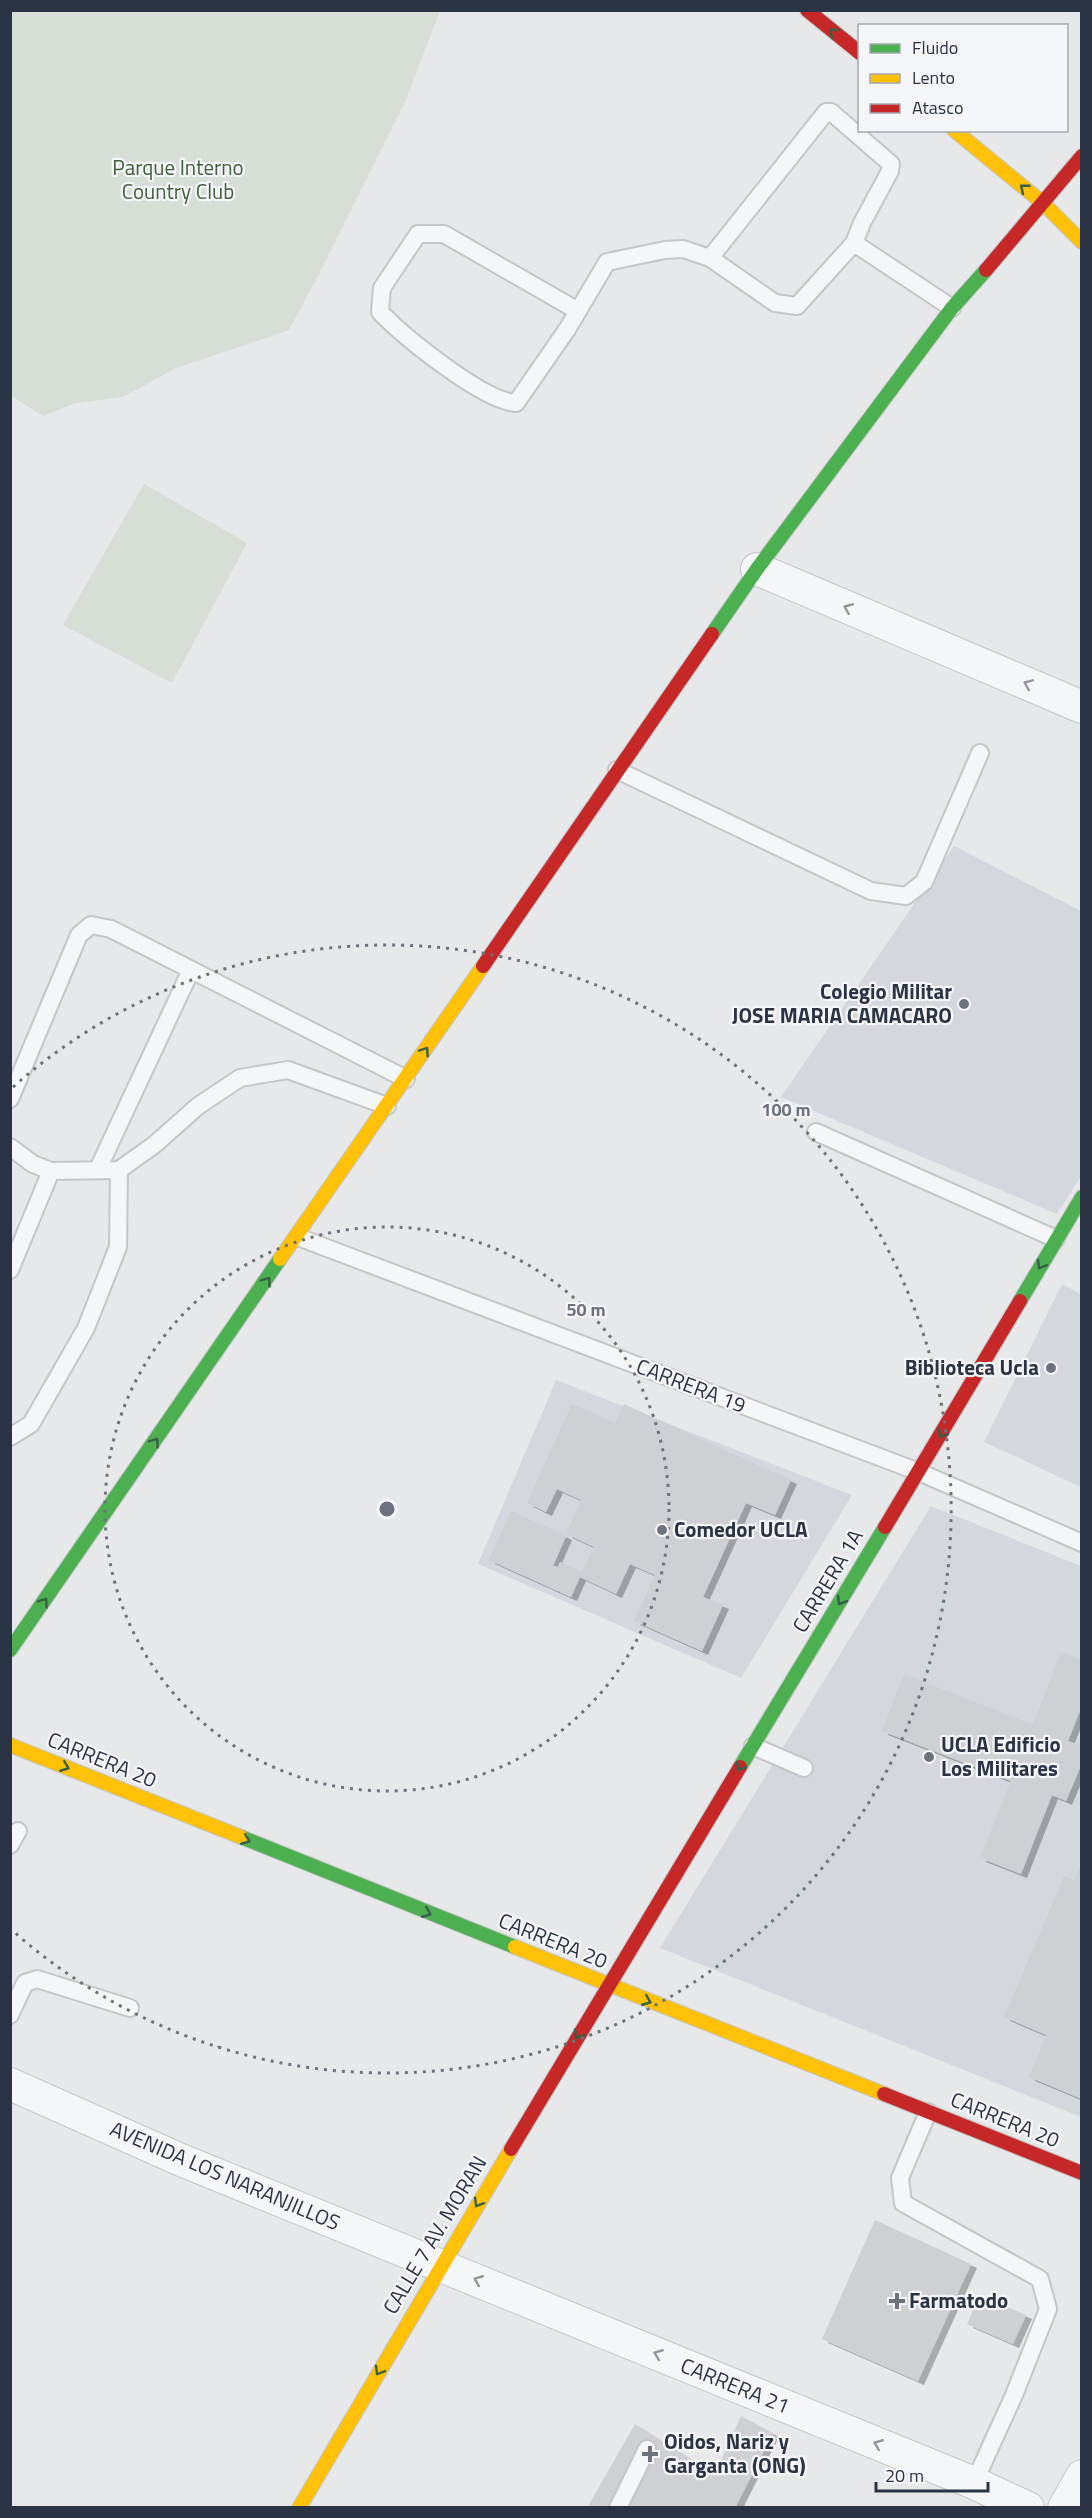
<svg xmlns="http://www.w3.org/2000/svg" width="1092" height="2518" viewBox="0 0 1092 2518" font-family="'Titillium Web',sans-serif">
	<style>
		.built { fill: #d4d7dd }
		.green { fill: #d6ded6 }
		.building { fill: #ced0d3; filter: url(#shadow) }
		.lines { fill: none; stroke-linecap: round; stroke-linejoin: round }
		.lane-casing { stroke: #c4c6c8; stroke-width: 20 }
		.street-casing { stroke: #c4c6c8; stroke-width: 34 }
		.fast-casing { stroke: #c4c6c8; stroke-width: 16 }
		.slow-casing { stroke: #c4c6c8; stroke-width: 16 }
		.jam-casing { stroke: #c4c6c8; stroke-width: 16 }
		.lane { stroke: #f5f6f7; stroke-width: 16 }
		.street { stroke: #f5f6f7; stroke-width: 32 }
		.fast { stroke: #4caf50; stroke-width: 14 }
		.slow { stroke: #ffc107; stroke-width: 14 }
		.jam { stroke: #c62828; stroke-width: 14 }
		.oneway { stroke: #375f49 }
		.oneway2 { stroke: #90959e }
		.ring { fill: none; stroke: #6c737f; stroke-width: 3; stroke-dasharray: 3 6 }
		.poi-dot { fill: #6c737f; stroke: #f4f6f9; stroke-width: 2 }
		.labels { text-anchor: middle; stroke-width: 4.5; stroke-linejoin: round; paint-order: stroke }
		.park-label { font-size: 21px; fill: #3f6138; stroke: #f4f6f9 }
		.poi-label { font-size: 21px; font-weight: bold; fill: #2b3445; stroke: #f4f6f9; text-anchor: start }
		.street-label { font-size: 21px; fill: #2b3445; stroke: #f4f6f9 }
		.centre { fill: #6c737f; stroke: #f4f6f9; stroke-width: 3 }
		.ring-label { font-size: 18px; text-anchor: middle; font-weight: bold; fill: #6c737f; stroke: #f4f6f9; stroke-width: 4.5; stroke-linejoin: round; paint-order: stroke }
	</style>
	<defs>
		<filter id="shadow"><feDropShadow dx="6" dy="4" stdDeviation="0" flood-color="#0004"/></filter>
	</defs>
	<rect width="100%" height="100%" fill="#e6e8ea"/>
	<!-- built -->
	<g class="built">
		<path d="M954,846L1081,911V1176L1057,1214L781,1097Z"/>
		<path d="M1062,1284L1081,1294V1487L984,1442Z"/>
		<path d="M556,1380L852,1495L741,1678L478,1564Z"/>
		<path d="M931,1506L1081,1566V2117L660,1948Z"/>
	</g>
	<!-- green -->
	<g class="green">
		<path d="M10,11L11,10L440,11L405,102L317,278L289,330L176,368L123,397L76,403L43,416L11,396Z"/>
		<path d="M144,484L247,543L172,683L63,625Z"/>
	</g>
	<!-- building -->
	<g class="building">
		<path d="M572,1404L615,1423L624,1404L791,1480L775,1515L746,1503L703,1597L723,1605L702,1651L634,1621L655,1575L630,1564L616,1594L580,1577L571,1597L489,1560L511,1511L566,1536L553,1566L558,1567L560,1562L582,1572L594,1547L566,1534L581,1500L557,1489L546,1512L527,1503Z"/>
		<path d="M1061,1652L1082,1660V1706L1068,1741L1082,1746V1763L1066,1801L1052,1795L1021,1874L980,1858L1011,1781L882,1731L904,1674L1033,1725Z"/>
		<path d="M1082,1863V2099L1029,2077L1046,2035L1004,2017L1064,1876L1074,1880Z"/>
		<path d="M875,2220L971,2264L918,2381L822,2339Z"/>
		<path d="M980,2295L1026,2315L1013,2344L967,2324Z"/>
		<path d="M741,2416L773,2433L735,2508H587L635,2424L715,2474Z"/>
	</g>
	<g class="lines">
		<defs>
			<g id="lane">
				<path d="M710,258L826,112H831L891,164L890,171L862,223L854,243"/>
				<path d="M578,311L444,234H418L382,288L380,312C404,337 483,401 516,403L568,328L607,262L665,250L683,249L710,258L775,303L797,306L854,243L952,308"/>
				<path d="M617,770L871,891L906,896L924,882L980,753"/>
				<path d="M10,1099L79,935L91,925L111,929L406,1079"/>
				<path d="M816,1132L1056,1239"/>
				<path d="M10,1147L33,1164L51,1171L119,1170L154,1145L198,1106L240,1078L288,1070L387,1106"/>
				<path d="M98,1169L191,970"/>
				<path d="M298,1237L919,1472L1082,1543"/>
				<path d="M10,1270L51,1171"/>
				<path d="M10,1437L31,1424L86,1328L118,1247L119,1170"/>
				<path d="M753,1746L804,1768"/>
				<path d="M10,1845L18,1831"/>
				<path d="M10,2015L25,1983L37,1979L130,2008"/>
				<path d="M928,2112L900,2178L903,2203L1040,2279L1048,2309L1014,2395L974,2483"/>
				<path d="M618,2508L647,2449"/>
			</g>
			<g id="street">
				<path d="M757,569L1082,707"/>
				<path d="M10,2084L181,2160L974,2483L1028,2508"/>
				<path d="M1064,2508L1082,2476"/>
			</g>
			<g id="fast">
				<path d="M712,634L757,569L952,308L986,270"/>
				<path d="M1020,1301L1082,1197"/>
				<path d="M10,1650L280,1259"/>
				<path d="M740,1767L885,1527"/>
				<path d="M241,1837L515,1947"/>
			</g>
			<g id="slow">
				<path d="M954,130L1044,204L1082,242"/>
				<path d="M280,1259L483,966"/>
				<path d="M10,1745L241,1837"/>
				<path d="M515,1947L884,2094"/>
				<path d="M299,2508L511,2149"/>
			</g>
			<g id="jam">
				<path d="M807,10L860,53"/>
				<path d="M986,270L1082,156"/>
				<path d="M483,966L712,634"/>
				<path d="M885,1527L1020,1301"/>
				<path d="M884,2094L1082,2173"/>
				<path d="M511,2149L740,1767"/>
			</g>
		</defs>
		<!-- lane casing -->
		<use href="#lane" class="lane-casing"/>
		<!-- street casing -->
		<use href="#street" class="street-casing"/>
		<!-- fast casing -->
		<use href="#fast" class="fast-casing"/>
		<!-- slow casing -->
		<use href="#slow" class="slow-casing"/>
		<!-- jam casing -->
		<use href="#jam" class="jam-casing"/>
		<!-- lane -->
		<use href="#lane" class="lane"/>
		<!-- street -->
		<use href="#street" class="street"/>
		<!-- fast -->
		<use href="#fast" class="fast"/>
		<!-- slow -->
		<use href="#slow" class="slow"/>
		<!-- jam -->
		<use href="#jam" class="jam"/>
	</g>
	<!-- one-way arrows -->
	<defs><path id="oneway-chevron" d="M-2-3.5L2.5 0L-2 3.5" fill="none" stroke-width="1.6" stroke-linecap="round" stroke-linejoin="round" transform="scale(1.5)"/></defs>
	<g class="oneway">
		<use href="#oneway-chevron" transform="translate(833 32) rotate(-141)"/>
		<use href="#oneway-chevron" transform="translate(1024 188) rotate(-141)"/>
		<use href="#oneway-chevron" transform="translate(425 1051) rotate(-56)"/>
		<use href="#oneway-chevron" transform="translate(1041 1265) rotate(120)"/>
		<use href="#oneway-chevron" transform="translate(267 1281) rotate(-55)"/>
		<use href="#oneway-chevron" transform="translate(942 1434) rotate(120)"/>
		<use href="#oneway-chevron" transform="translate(155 1442) rotate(-55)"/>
		<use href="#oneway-chevron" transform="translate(841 1601) rotate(121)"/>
		<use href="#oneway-chevron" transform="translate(44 1602) rotate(-55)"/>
		<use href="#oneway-chevron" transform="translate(65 1767) rotate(22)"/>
		<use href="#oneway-chevron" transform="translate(740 1767) rotate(121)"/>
		<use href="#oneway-chevron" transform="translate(246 1840) rotate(22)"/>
		<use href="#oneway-chevron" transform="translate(427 1913) rotate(22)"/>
		<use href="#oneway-chevron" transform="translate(647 2001) rotate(22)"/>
		<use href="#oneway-chevron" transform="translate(578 2035) rotate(121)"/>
		<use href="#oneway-chevron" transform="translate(478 2203) rotate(121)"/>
		<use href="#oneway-chevron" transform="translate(379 2371) rotate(120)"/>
	</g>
	<g class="oneway2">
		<use href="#oneway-chevron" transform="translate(848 608) rotate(-157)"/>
		<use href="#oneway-chevron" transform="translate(1028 684) rotate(-157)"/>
		<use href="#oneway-chevron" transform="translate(478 2280) rotate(-158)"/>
		<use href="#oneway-chevron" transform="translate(658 2354) rotate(-158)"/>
		<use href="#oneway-chevron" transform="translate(878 2444) rotate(-158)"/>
	</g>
	<!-- distance rings -->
	<g class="ring">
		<circle cx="387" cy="1509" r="282"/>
		<path d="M13 1087A564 564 0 1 1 13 1931"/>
	</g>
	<!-- markers -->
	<g class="poi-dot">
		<circle cx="964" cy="1004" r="6"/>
		<circle cx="1051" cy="1368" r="6"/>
		<circle cx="662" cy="1530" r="6"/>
		<circle cx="929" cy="1757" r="6"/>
		<path d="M894 2292h6v6h6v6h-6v6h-6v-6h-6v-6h6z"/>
		<path d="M647 2445h6v6h6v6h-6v6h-6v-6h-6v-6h6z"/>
	</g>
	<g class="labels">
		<!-- park labels -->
		<g class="park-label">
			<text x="178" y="175">Parque Interno<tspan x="178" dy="24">Country Club</tspan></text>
		</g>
		<!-- poi labels -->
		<g class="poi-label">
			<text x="952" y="999" text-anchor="end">Colegio Militar<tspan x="952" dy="24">JOSE MARIA CAMACARO</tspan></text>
			<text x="1039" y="1375" text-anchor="end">Biblioteca Ucla</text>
			<text x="674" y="1537">Comedor UCLA</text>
			<text x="941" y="1752">UCLA Edificio<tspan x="941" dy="24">Los Militares</tspan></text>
			<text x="909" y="2308">Farmatodo</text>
			<text x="664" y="2449">Oidos, Nariz y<tspan x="664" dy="24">Garganta (ONG)</tspan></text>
		</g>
		<!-- street labels -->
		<g class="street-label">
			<text transform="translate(691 1386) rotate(21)" y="7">CARRERA 19</text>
			<text transform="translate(828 1581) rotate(-59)" y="7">CARRERA 1A</text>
			<text transform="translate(102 1760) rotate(22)" y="7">CARRERA 20</text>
			<text transform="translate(553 1941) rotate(22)" y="7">CARRERA 20</text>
			<text transform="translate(1005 2120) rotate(22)" y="7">CARRERA 20</text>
			<text transform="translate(225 2176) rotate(23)" y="7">AVENIDA LOS NARANJILLOS</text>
			<text transform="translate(435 2235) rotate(-59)" y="7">CALLE 7 AV. MORAN</text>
			<text transform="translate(735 2386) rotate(22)" y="7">CARRERA 21</text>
		</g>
	</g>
	<circle cx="387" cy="1509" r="9" class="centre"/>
	<g class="ring-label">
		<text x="786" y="1116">100 m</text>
		<text x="586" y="1316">50 m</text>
	</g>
	<!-- border -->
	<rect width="1092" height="2518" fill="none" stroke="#2b3445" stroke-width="24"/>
	<!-- legend -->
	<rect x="858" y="24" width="210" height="108" fill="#f4f6f9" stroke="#a4a8b1" stroke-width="1.5"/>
	<rect x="870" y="44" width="30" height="9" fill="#4caf50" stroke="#a4a8b1" stroke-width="1.5"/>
	<text x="912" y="54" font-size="18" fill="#2b3445">Fluido</text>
	<rect x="870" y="74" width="30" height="9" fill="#ffc107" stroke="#a4a8b1" stroke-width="1.5"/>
	<text x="912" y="84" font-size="18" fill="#2b3445">Lento</text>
	<rect x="870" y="104" width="30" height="9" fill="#c62828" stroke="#a4a8b1" stroke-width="1.5"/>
	<text x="912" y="114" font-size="18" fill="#2b3445">Atasco</text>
	<!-- scale -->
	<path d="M876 2482v9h112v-9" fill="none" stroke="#2b3445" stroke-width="3"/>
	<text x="885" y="2482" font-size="18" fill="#2b3445" stroke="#f4f6f9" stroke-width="4.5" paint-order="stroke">20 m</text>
</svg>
